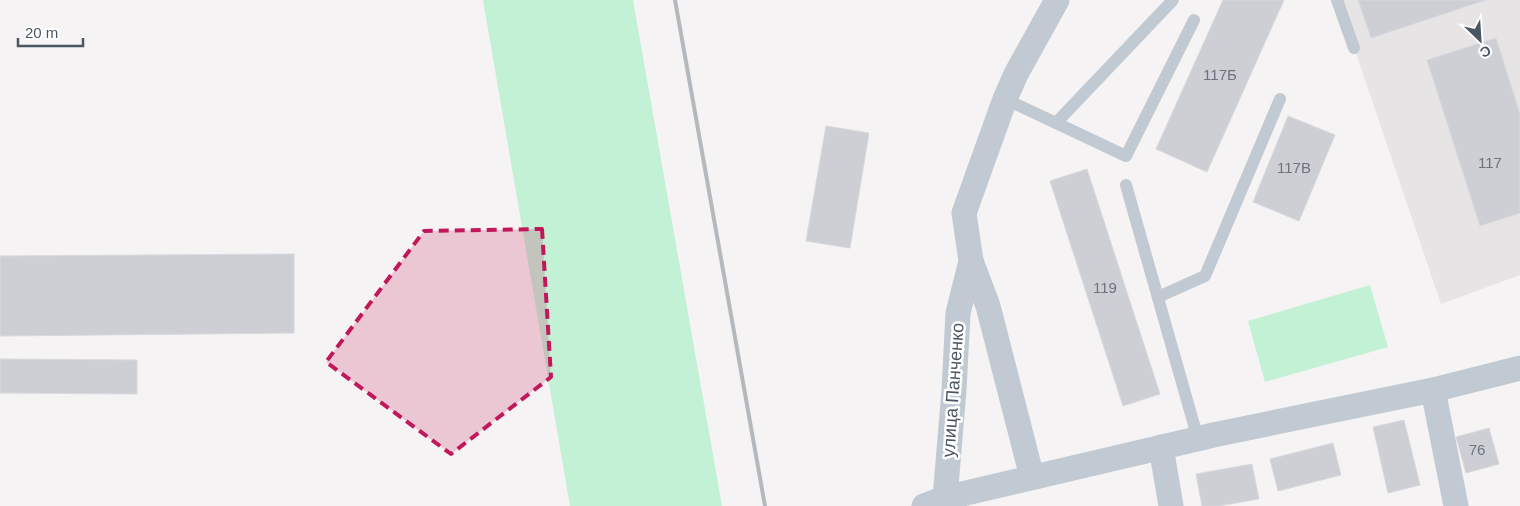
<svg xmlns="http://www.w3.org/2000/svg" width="1520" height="506" viewBox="0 0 1520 506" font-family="Arial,sans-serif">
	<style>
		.education { fill: #e6e4e5 }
		.green { fill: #c3f1d5 }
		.building { fill: #cdcfd5; stroke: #d7d9de }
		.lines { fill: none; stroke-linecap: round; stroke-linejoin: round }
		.lane { stroke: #c1cad2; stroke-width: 12 }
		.street { stroke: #c1cad2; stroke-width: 25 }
		.rail { stroke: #b5b8bd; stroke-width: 4 }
		.marked { fill: #c2185b; fill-opacity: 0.2; stroke: #c2185b; stroke-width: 4; stroke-dasharray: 10 6; stroke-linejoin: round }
		.labels { text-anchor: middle; stroke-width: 5; stroke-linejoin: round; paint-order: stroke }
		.number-label { font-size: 15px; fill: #6b747e }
		.street-label { font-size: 18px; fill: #4a5661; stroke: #fff }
	</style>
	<rect width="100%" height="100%" fill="#f5f3f3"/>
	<!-- education -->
	<path class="education" d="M1338,0H1520V275L1441,304Z"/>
	<!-- green -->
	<g class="green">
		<path d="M483,0H633L722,506H570Z"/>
		<path d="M1370,285L1388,347L1265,382L1248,321Z"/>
	</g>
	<!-- building -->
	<g class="building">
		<path d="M1223,0H1284L1207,172L1156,149Z"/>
		<path d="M1358,0H1486L1371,38Z"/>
		<path d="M1496,38L1520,114V213L1480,226L1427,60Z"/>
		<path d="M1288,116L1335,135L1299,221L1253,202Z"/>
		<path d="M826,126L869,133L850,248L806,241Z"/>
		<path d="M1087,169L1160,394L1123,406L1050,181Z"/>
		<path d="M294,254V333L0,336V256Z"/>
		<path d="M0,359L137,360V394L0,393Z"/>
		<path d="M1404,420L1420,485L1388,493L1373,427Z"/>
		<path d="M1489,428L1499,464L1466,473L1456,437Z"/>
		<path d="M1333,443L1341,475L1278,491L1270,459Z"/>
		<path d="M1252,464L1259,499L1219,506H1202L1196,474Z"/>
	</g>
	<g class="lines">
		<!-- lane -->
		<g class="lane">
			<path d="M1337,0L1354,48"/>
			<path d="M1005,99L1126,156L1194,20"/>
			<path d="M1056,123L1173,0"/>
			<path d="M1126,185L1198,439"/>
			<path d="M1158,297L1205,276L1280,99"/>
		</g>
		<!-- street -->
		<g class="street">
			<path d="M1433,390L1456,506"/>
			<path d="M1161,447L1171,506"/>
			<path d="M1032,477L988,306L971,261L964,213L1005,99L1016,74L1057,0"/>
			<path d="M945,498L954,390L958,313L971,261"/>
			<path d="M924,506L945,498L1218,434L1433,390L1520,368"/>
		</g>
		<!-- rail -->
		<path class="rail" d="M675,0L765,506"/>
	</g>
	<!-- marked area -->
	<path class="marked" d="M542,229L551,377L451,454L326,362L424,231Z"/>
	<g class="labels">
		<!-- number labels -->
		<g class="number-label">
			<text x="1220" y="80">117Б</text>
			<text x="1490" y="168">117</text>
			<text x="1294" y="173">117В</text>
			<text x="1105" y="293">119</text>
			<text x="1477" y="455">76</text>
		</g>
		<!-- street labels -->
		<g class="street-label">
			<text transform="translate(953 390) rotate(-86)" y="6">улица Панченко</text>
		</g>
	</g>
	<!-- north arrow -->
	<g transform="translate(1480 40) rotate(155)" stroke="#ffffff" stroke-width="4" paint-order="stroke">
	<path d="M0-4L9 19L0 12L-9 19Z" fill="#4a5661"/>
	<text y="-8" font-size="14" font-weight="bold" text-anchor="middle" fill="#4a5661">С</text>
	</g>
	<!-- scale -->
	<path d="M18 38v8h65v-8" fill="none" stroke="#4a5661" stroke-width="2.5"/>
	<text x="25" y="38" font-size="15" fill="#4a5661" stroke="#ffffff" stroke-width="4" paint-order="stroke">20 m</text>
</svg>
